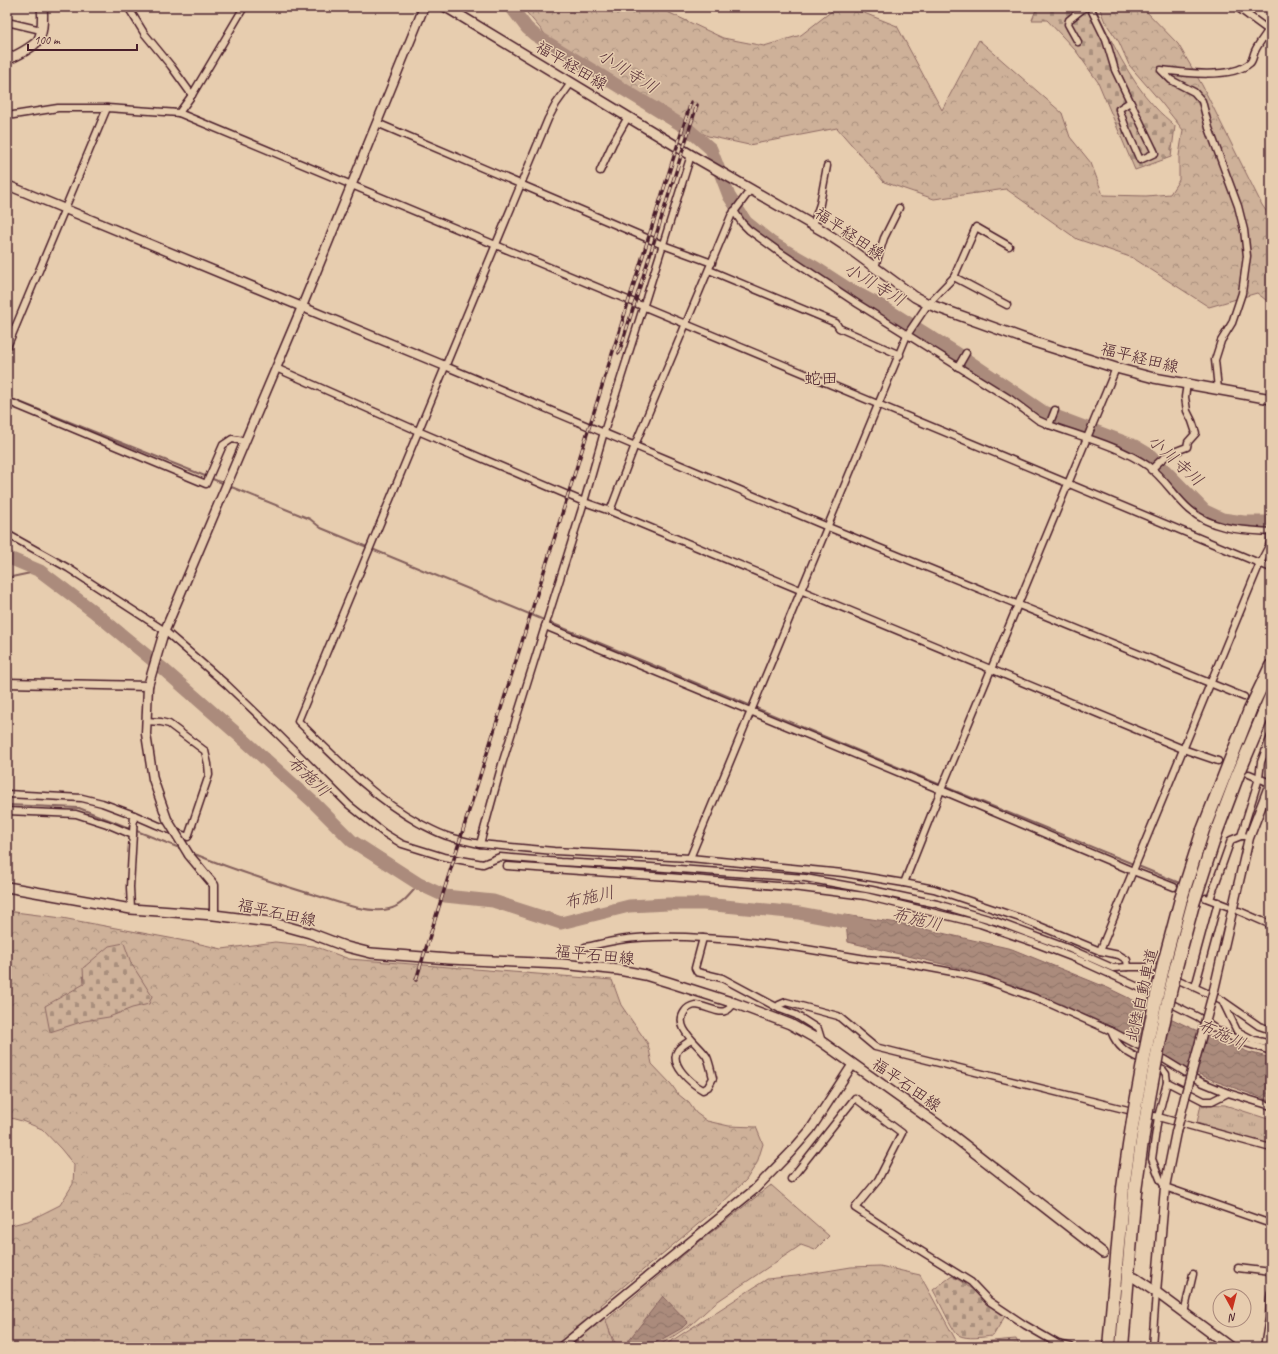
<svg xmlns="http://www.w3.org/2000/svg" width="1278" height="1354" viewBox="0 0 1278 1354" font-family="Caveat,'Klee One',sans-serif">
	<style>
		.grass { fill: url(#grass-tufts); stroke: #8c6862 }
		.forest { fill: url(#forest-crowns); stroke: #8c6862 }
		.cemetery { fill: url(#cemetery-stones); stroke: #8c6862 }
		.water { fill: url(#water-waves); stroke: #84605c }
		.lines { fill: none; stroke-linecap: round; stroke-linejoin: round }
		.stream { stroke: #84605c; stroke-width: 2 }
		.river { stroke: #ab8b7c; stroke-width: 13 }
		.minor-casing { stroke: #4a1f2b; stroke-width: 9 }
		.tertiary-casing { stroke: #4a1f2b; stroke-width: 11 }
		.secondary-casing { stroke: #4a1f2b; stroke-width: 12 }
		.motorway-casing { stroke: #4a1f2b; stroke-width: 15 }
		.minor { stroke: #e7cdaf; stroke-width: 6 }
		.tertiary { stroke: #e7cdaf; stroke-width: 8 }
		.secondary { stroke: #e7cdaf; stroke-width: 9 }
		.motorway { stroke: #e7cdaf; stroke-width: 12 }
		.rail-casing { stroke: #4a1f2b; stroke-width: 3.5 }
		.rail { stroke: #e7cdaf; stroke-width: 2; stroke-dasharray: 6; stroke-linecap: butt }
		.tertiary-bridge-casing { stroke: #4a1f2b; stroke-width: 11; stroke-linecap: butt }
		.motorway-bridge-casing { stroke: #4a1f2b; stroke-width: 15; stroke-linecap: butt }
		.tertiary-bridge { stroke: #e7cdaf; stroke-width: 8 }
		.motorway-bridge { stroke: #e7cdaf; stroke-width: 12 }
		.labels { text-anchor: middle; stroke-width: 3; stroke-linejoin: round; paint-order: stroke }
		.street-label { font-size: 16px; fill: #4a1f2b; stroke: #e7cdaf }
		.water-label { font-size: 17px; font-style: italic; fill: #5d353b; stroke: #e7cdaf }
		.neighbourhood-label { font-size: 17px; fill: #4a1f2b; stroke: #e7cdaf }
	</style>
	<defs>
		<pattern id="grass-tufts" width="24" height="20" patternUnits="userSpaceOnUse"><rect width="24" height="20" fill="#ceb199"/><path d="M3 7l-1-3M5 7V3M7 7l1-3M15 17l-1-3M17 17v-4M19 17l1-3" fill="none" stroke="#a98f7d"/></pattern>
		<pattern id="forest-crowns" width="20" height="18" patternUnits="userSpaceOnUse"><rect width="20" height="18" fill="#ceb199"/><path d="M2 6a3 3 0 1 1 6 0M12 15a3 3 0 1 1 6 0" fill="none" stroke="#a98f7d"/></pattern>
		<pattern id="cemetery-stones" width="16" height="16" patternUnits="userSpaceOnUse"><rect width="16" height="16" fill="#ceb199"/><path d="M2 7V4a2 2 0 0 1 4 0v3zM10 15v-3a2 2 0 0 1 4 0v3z" fill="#a98f7d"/></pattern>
		<pattern id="water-waves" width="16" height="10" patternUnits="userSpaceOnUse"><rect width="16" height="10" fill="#ab8b7c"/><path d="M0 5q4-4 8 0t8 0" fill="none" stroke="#8d7166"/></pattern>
	</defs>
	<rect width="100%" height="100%" fill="#e7cdaf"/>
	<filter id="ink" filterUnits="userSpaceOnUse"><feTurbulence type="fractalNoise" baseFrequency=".025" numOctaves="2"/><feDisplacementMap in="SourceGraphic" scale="8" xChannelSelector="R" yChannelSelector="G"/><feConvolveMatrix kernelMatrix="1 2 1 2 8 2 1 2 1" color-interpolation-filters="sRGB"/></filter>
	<g filter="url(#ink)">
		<!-- grass -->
		<g class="grass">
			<path d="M1201,1104L1225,1105L1271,1120V1146L1197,1123Z"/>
			<path d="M771,1185L829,1236L815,1250L801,1245L715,1303L692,1324L657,1347H621L614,1341L605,1321L699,1242Z"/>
		</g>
		<!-- forest -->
		<g class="forest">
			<path d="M522,7H657L723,38L764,46L801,35L837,7H849L897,26L942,110L979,40L1062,113L1070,137L1091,163L1103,195L1146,196L1170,194L1179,180V156L1183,130L1160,101L1129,65L1119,42L1105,22L1099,7H1142L1178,44L1202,85L1262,205L1271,218V304L1257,293L1209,307L1133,258L1077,239L1006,189L934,199L884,182L837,128L749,145L708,136L635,101L572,66Z"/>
			<path d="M7,911L62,918L196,943L222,949L275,942L314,946L349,959L612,980L621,1005L648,1044L652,1064L671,1084L678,1094L689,1103L696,1113L707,1121L729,1126L756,1127L763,1144L757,1163L746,1180L715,1210L601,1305L613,1342L620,1347H7V1226L28,1221L60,1205L73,1184L74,1165L61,1149L42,1129L22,1121L7,1117Z"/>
			<path d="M880,1266L920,1275L958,1344L1016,1339L1020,1347H662L767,1279L796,1276L851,1267Z"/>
		</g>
		<!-- cemetery -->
		<g class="cemetery">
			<path d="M1037,7H1095C1112,42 1128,78 1155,107C1161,114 1168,119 1175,126L1171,157L1135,170L1098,82L1076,51L1047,20H1032Z"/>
			<path d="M124,943L131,963L152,996L149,1004L132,1008L109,1017L84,1021L50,1032L45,1006L84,984L83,968L109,946Z"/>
			<path d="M952,1276C972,1287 987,1303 1005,1316L993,1336C982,1337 968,1340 958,1335C953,1332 938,1298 933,1290Z"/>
		</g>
		<!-- water -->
		<g class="water">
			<path d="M845,915L898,923L1012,949L1108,988L1191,1028L1248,1052L1271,1058V1101L1215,1081L1122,1041L1071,1009L968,970L848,942Z"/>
			<path d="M663,1296L688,1322L682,1328L648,1347H628V1341Z"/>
		</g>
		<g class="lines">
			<!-- stream -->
			<g class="stream">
				<path d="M7,397L225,484"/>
				<path d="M229,486L310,519L321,528L648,663L960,793L1182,884"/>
				<path d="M7,578L40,571"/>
				<path d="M7,805L79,808L182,849"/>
				<path d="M192,853C234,870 277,884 321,897C340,903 369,914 389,909C401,907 411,893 419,884"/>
				<path d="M1216,898L1228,903"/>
				<path d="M1240,908L1271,921"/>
			</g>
			<!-- river -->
			<g class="river">
				<path d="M511,7L527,28L535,35L688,129L711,149L729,196L746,222L772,243L816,268L847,288L883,307L955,352L1042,411L1135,446L1150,455L1205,511L1222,519L1244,522H1271"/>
				<path d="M7,557L40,571L93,611L162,668L243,739L312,801L352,841L419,884L445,896L493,901L561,923L629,906L668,904H704L799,913L863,925"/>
			</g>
			<defs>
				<g id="minor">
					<path d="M128,7L144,33L171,66L192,95"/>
					<path d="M1090,7L1106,40L1115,70L1155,153L1140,160L1126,128L1119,109L1130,102"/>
					<path d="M1237,7L1271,32"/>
					<path d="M7,22L41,30"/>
					<path d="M1078,42L1068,24L1069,20L1085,7"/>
					<path d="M571,83L556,104L548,119L298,721C336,758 372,797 419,823C429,828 439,834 450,837C459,840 470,842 480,844L502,764L584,502L610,511L635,445L731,216L751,189"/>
					<path d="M179,113L192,95L244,7"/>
					<path d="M7,116L58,108H107L179,113L1271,568"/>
					<path d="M377,123L663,245L712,263"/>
					<path d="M600,171L613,143L628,117"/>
					<path d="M734,211L742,223L749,230L778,251L858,304L1010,399L1038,420L1049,425C1082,437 1119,446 1148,466C1164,478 1175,497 1190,510C1213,530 1242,530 1271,532"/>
					<path d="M813,225L820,204L827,166"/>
					<path d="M875,267L884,238L899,208"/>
					<path d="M709,270L836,323L839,328L900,355"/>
					<path d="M954,277L976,227L1009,246"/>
					<path d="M7,347L107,108"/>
					<path d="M445,366L828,527L1244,697"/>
					<path d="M958,367L966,353"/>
					<path d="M276,368L418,431L584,502L604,432L691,155"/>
					<path d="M1116,368L941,790L904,883L934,889L1020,918L1100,951L1119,955L1127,960L1128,967H1152L1164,973"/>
					<path d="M1218,389L1215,360L1221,341L1232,323L1242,293L1247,256L1244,230L1238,206L1209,128L1202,101L1194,92L1171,80L1161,70C1184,73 1232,79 1250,63C1253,60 1253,55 1255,51C1259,42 1267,34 1271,25"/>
					<path d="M7,401L206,484L223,445L232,439L244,441"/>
					<path d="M1049,425L1055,410"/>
					<path d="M1151,470C1164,456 1170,453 1187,447L1188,442L1196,433L1192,421L1187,411L1185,397L1187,384"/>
					<path d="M610,511L1183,749L1218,761"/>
					<path d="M7,534L68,568L165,631L227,685L279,735L349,805L384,833L402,844L444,857L483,864L500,857L560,862L651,867L805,878L872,890L937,904L995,921L1070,949L1113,968L1128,967"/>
					<path d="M545,626L941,790L1133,871L1174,887"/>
					<path d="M1249,774L1270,783"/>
					<path d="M7,794L82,798L102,803L134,815L157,825L188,837L209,775L208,764L205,751L169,724L161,722L146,721"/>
					<path d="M7,811L76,814L107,824L133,835"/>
					<path d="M1241,836L1259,778L1261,762L1271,736"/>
					<path d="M480,844L554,851L690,858L907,335L928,304L954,277L1007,305"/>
					<path d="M690,858L843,873L904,883"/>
					<path d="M507,866L668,877L801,888L865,896L980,924L1032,942L1079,960L1158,996"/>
					<path d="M1206,898L1227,906"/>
					<path d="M1210,899L1231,840L1241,836H1244"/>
					<path d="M131,909L130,887L134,815"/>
					<path d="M1239,911L1271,925"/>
					<path d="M585,947C596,945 607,942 619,940C647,936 675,936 703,938"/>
					<path d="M1100,951L1260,563L1269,546L1271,537"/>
					<path d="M1172,977L1222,1000L1237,1031L1254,1040L1271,1044"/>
					<path d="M1195,987L1218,902"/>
					<path d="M1166,1001L1198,1017L1214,1028L1242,1042L1271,1051"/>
					<path d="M1223,1001L1259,1026L1271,1030"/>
					<path d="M780,1009L722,978L697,972L695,968L703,938L735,940L800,948L866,959L898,962L958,973L986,980L1046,1002L1111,1031"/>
					<path d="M691,1040C687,1043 681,1046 678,1050C668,1064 692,1084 703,1090L708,1087L713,1078C711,1071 710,1064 707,1057C700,1045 672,1028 685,1011C687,1008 691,1006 695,1005C704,1005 718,1014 725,1011C729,1010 732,1006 734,1003"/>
					<path d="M822,1042L818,1029L796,1015L780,1009L779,1005L786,1002L838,1016L875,1047L1136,1112"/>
					<path d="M1157,1055L1201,1082L1228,1093L1212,1101H1204L1167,1082L1158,1117L1271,1148"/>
					<path d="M1144,1061C1128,1053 1118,1049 1111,1031L1147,1050"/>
					<path d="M1154,1066L1163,1070L1166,1074L1167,1082"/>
					<path d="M1228,1093L1271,1106"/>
					<path d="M1145,1114L1158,1117L1152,1159L1160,1179L1165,1187L1271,1224"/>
					<path d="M791,1179L855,1098L902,1133L878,1180L855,1208L913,1246L971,1282L989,1301L1025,1325L1058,1344L1071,1347"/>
					<path d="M1238,1268L1271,1272"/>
					<path d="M1184,1313L1193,1274"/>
					<path d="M1152,1347L1156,1292"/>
					<path d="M1264,1347L1269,1318L1270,1298L1271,1292"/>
				</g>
				<g id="tertiary">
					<path d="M7,185L445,366"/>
					<path d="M7,683L148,686"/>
					<path d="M167,819L153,779L146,734L148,686L163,635L299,314L424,7"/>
					<path d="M189,855L214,885V915"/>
					<path d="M1214,990L1249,838L1271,781"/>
					<path d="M1180,1117L1185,1097"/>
					<path d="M1156,1292L1165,1187L1176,1132"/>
					<path d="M561,1347L754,1190L790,1153L810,1130L853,1064"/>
				</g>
				<g id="secondary">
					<path d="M446,7L691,155L823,231L847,247L915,297L928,304L1031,341L1116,368L1154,378L1271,399"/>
					<path d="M7,59C15,57 35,46 39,39C43,31 43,15 42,7"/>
					<path d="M7,887L131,909L214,915L270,922L310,933L347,947L371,953L449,959L562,964L619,970L645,975L668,982L734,1003L790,1024L822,1042L947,1131L1103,1253"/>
					<path d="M1135,1278L1156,1292L1230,1347"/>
				</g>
				<g id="motorway">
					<path d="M1203,830L1250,710L1271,666"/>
					<path d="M1216,833L1237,777L1271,696"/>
					<path d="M1164,963L1181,899"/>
					<path d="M1176,967L1193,904"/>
					<path d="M1109,1347L1123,1188"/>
					<path d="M1122,1347L1135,1191"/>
				</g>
			</defs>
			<!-- minor casing -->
			<use href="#minor" class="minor-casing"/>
			<!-- tertiary casing -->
			<use href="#tertiary" class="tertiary-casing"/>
			<!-- secondary casing -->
			<use href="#secondary" class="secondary-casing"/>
			<!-- motorway casing -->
			<use href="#motorway" class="motorway-casing"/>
			<!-- minor -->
			<use href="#minor" class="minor"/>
			<!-- tertiary -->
			<use href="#tertiary" class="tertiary"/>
			<!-- secondary -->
			<use href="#secondary" class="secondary"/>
			<!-- motorway -->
			<use href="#motorway" class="motorway"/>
			<defs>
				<g id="rail">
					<path d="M619,353L697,105"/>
					<path d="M416,980L691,102"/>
				</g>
			</defs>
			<!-- rail casing -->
			<use href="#rail" class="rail-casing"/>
			<!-- rail -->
			<use href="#rail" class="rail"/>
			<defs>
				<g id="tertiary-bridge">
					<path d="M167,819L189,855"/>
					<path d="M1185,1097L1214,990"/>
					<path d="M1176,1132L1180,1117"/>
				</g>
				<g id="motorway-bridge">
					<path d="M1181,899L1203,830"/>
					<path d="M1193,904L1216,833"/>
					<path d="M1123,1188C1133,1112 1147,1037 1164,963"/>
					<path d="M1135,1191C1145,1115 1158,1041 1176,967"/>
				</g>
			</defs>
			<!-- tertiary-bridge casing -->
			<use href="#tertiary-bridge" class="tertiary-bridge-casing"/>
			<!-- motorway-bridge casing -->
			<use href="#motorway-bridge" class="motorway-bridge-casing"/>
			<!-- tertiary-bridge -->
			<use href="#tertiary-bridge" class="tertiary-bridge"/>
			<!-- motorway-bridge -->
			<use href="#motorway-bridge" class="motorway-bridge"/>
		</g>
	</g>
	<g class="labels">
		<!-- street labels -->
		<g class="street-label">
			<text transform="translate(572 65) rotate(31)" y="6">福平経田線</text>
			<text transform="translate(850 233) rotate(34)" y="6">福平経田線</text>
			<text transform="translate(1140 357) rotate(14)" y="6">福平経田線</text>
			<text transform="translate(277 912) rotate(12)" y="6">福平石田線</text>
			<text transform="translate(595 954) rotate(6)" y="6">福平石田線</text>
			<text transform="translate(1141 995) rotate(-77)" y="6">北陸自動車道</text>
			<text transform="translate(907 1084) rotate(35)" y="6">福平石田線</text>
		</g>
		<!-- water labels -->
		<g class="water-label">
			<text transform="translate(628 71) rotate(32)" y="6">小川寺川</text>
			<text transform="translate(875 284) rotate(31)" y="6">小川寺川</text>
			<text transform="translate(1176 460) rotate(42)" y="6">小川寺川</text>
			<text transform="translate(309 776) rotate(43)" y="6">布施川</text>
			<text transform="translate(589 897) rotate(-13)" y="6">布施川</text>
			<text transform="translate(917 919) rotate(13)" y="6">布施川</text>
			<text transform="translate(1222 1034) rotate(24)" y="6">布施川</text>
		</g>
		<!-- neighbourhood labels -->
		<g class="neighbourhood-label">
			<text x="821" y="384">蛇田</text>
		</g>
	</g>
	<!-- margin -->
	<rect width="1278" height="1354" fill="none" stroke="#e7cdaf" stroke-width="24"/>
	<rect x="12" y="12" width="1254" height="1330" fill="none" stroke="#4a1f2b" stroke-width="1.5" filter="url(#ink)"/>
	<!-- north arrow -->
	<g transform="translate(1232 1308) rotate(173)"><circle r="19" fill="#e7cdaf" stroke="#a8877a"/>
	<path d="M0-3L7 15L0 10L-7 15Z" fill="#c8321e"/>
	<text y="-6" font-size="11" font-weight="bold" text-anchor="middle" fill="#4a1f2b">N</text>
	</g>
	<!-- scale -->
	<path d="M28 44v6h109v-6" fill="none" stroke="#4a1f2b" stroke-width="2"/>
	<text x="34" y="44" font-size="12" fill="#4a1f2b" stroke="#e7cdaf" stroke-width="3" paint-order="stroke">100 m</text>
</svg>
